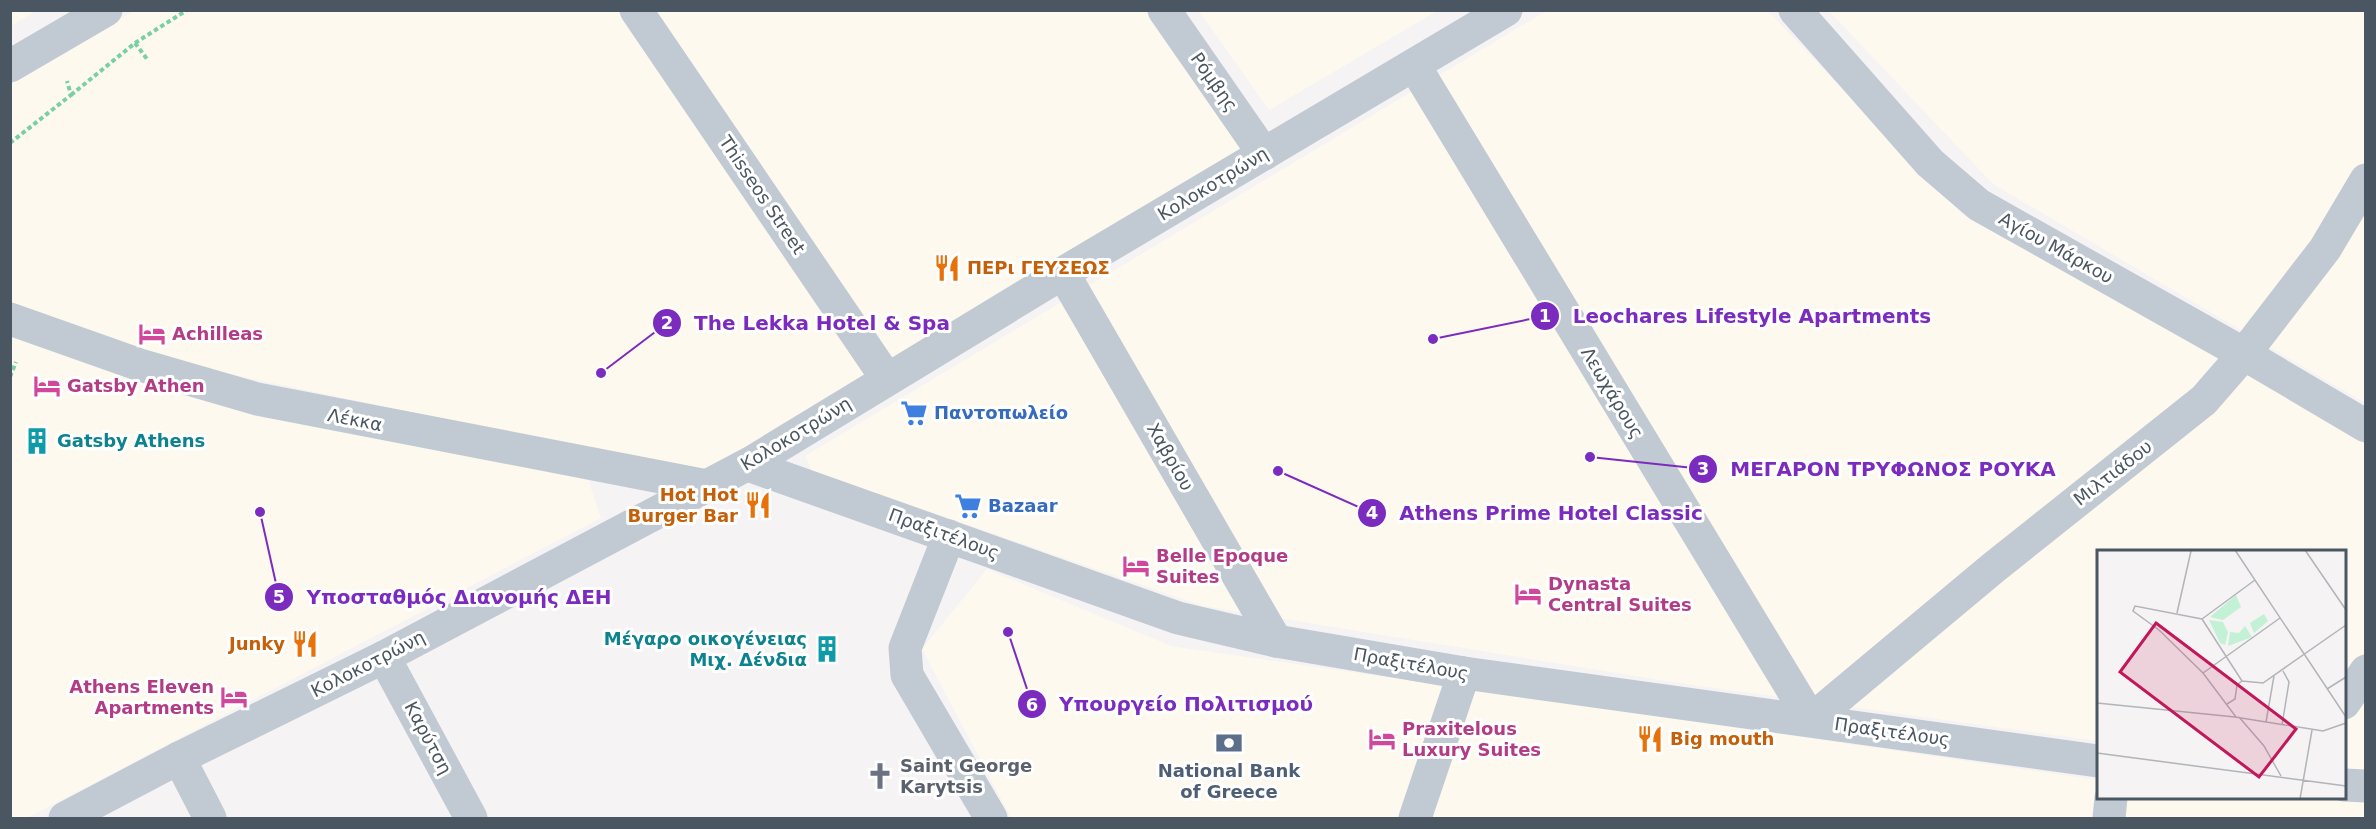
<svg xmlns="http://www.w3.org/2000/svg" width="2376" height="829" viewBox="0 0 2376 829" font-family="'DejaVu Sans',sans-serif">
	<style>
		.commercial { fill: #fdf9ef }
		.lines { fill: none; stroke-linecap: round; stroke-linejoin: round }
		.path { stroke: #7ad0a6; stroke-width: 4; stroke-dasharray: 4.5 3; stroke-linecap: butt }
		.pedestrian { stroke: #c1cad2; stroke-width: 33 }
		.minor { stroke: #c1cad2; stroke-width: 33 }
		.labels { text-anchor: middle; stroke-width: 6; stroke-linejoin: round; paint-order: stroke }
		.street-label { font-size: 18px; fill: #4a5661; stroke: #fff }
		.food-label { font-size: 18px; font-weight: bold; fill: #c56008; stroke: #fff; text-anchor: start }
		.hotel-label { font-size: 18px; font-weight: bold; fill: #b23c85; stroke: #fff; text-anchor: start }
		.shop-label { font-size: 18px; font-weight: bold; fill: #366cbe; stroke: #fff; text-anchor: start }
		.culture-label { font-size: 18px; font-weight: bold; fill: #0d838f; stroke: #fff; text-anchor: start }
		.worship-label { font-size: 18px; font-weight: bold; fill: #5b616d; stroke: #fff; text-anchor: start }
		.service-label { font-size: 18px; font-weight: bold; fill: #4e5e75; stroke: #fff }
		.inset-road { fill: none; stroke: #b1b4b9; stroke-width: 1.5 }
		.view { fill: #c2185b; fill-opacity: 0.15; stroke: #c2185b; stroke-width: 3 }
		.inset-edge { fill: none; stroke: #4a5661; stroke-width: 3 }
		.leader { fill: none; stroke: #7b2cbf; stroke-width: 2 }
		.callout-dot { fill: #7b2cbf; stroke: #fff; stroke-width: 2 }
		.mark-label { font-size: 18px; text-anchor: middle; font-weight: bold; fill: #fff }
		.callout-label { font-size: 20px; text-anchor: middle; font-weight: bold; fill: #7b2cbf; stroke: #fff; stroke-width: 6; stroke-linejoin: round; paint-order: stroke }
	</style>
	<rect width="100%" height="100%" fill="#f5f3f3"/>
	<!-- commercial -->
	<g class="commercial">
		<path d="M11,10H36V11L11,26Z"/>
		<path d="M134,11H1150L1251,151L703,473L152,358L11,305L10,84Z"/>
		<path d="M1199,11H1437L1269,110Z"/>
		<path d="M1546,11H1768L1962,214L2365,437V772L2345,773L2344,552H2098V741L1685,684L1203,606L812,471L805,456Z"/>
		<path d="M1829,11H2365V403L1993,184Z"/>
		<path d="M10,328L586,473L601,518L27,818H11Z"/>
		<path d="M987,569L1171,646L2098,780V798H2344L2365,791V818H1011L922,649Z"/>
	</g>
	<g class="lines">
		<!-- path -->
		<g class="path">
			<path d="M135,43L147,59"/>
			<path d="M71,95L135,43L187,10"/>
			<path d="M10,143L71,95L67,81"/>
			<path d="M10,377L16,362"/>
		</g>
		<!-- pedestrian -->
		<g class="pedestrian">
			<path d="M636,10L887,379"/>
			<path d="M1164,10L1264,154"/>
			<path d="M1795,10L1930,163L1979,205L2244,354L2366,426"/>
			<path d="M1414,65L1811,720L1993,568L2204,400L2244,354L2325,249L2366,180"/>
			<path d="M1063,273L1276,641"/>
			<path d="M2344,703L2366,671"/>
			<path d="M2109,818L2111,798"/>
		</g>
		<!-- minor -->
		<g class="minor">
			<path d="M10,66L106,10"/>
			<path d="M10,319L140,365L257,399L707,486"/>
			<path d="M748,465L1178,618L1276,641L1464,673L2098,761"/>
			<path d="M949,536L905,648L907,675L991,818"/>
			<path d="M384,657L471,818"/>
			<path d="M179,758L210,818"/>
			<path d="M2344,785L2366,786"/>
			<path d="M65,818L179,758L384,657L752,462L1063,273L1506,10"/>
			<path d="M1415,818L1464,673"/>
		</g>
	</g>
	<!-- icons -->
	<defs>
		<symbol id="restaurant-bare" viewBox="-9 -9 18 18"><path d="M-5-6h1v4h1v-4h1v4h1v-4h1v5L-1.5 .5V6h-2V.5L-5-1ZM5-6V6H3V1.5H1.5Q1.5-4 5-6Z" fill="#e8710a" stroke="#fff" stroke-width="2.5" paint-order="stroke"/></symbol>
		<symbol id="hotel-bare" viewBox="-9 -9 18 18"><path d="M-6-4.5h1.5V1H6V5H4.5V3h-9V5H-6ZM-4 0a1.8 1.8 0 1 1 3.6 0ZM.5 0V-2.5h3Q6-2.5 6 0Z" fill="#d1479c" stroke="#fff" stroke-width="2.5" paint-order="stroke"/></symbol>
		<symbol id="supermarket-bare" viewBox="-9 -9 18 18"><path d="M-6-5.5h2.5l.6 2H6L4.5 2H-2.5L-4.4-4H-6ZM-1.5 3.2a1.3 1.3 0 1 0 .1 0ZM3 3.2a1.3 1.3 0 1 0 .1 0Z" fill="#3f7fe0" stroke="#fff" stroke-width="2.5" paint-order="stroke"/></symbol>
		<symbol id="building-bare" viewBox="-9 -9 18 18"><path d="M-4-6H4V6H1V3H-1V6H-4ZM-2.5-4.3h1.7v1.8h-1.7ZM.8-4.3h1.7v1.8H.8ZM-2.5-1h1.7V.8h-1.7ZM.8-1h1.7V.8H.8Z" fill="#0f9aa8" stroke="#fff" stroke-width="2.5" paint-order="stroke"/></symbol>
		<symbol id="bank-bare" viewBox="-9 -9 18 18"><path d="M-6-4H6V4H-6ZM0-2.3a2.3 2.3 0 1 0 0 4.6a2.3 2.3 0 1 0 0-4.6Z" fill="#5c6f8a" stroke="#fff" stroke-width="2.5" paint-order="stroke"/></symbol>
		<symbol id="church-bare" viewBox="-9 -9 18 18"><path d="M-1.2-6h2.4v3.5h3.3v2.4h-3.3V6h-2.4V-.1h-3.3v-2.4h3.3Z" fill="#6b7280" stroke="#fff" stroke-width="2.5" paint-order="stroke"/></symbol>
	</defs>
	<g fill-rule="evenodd">
		<use href="#restaurant-bare" x="928" y="249" width="38" height="38"/>
		<use href="#hotel-bare" x="133" y="315" width="38" height="38"/>
		<use href="#hotel-bare" x="28" y="367" width="38" height="38"/>
		<use href="#supermarket-bare" x="895" y="394" width="38" height="38"/>
		<use href="#building-bare" x="18" y="422" width="38" height="38"/>
		<use href="#restaurant-bare" x="739" y="486" width="38" height="38"/>
		<use href="#supermarket-bare" x="949" y="487" width="38" height="38"/>
		<use href="#hotel-bare" x="1117" y="547" width="38" height="38"/>
		<use href="#hotel-bare" x="1509" y="575" width="38" height="38"/>
		<use href="#restaurant-bare" x="286" y="625" width="38" height="38"/>
		<use href="#building-bare" x="808" y="630" width="38" height="38"/>
		<use href="#hotel-bare" x="215" y="678" width="38" height="38"/>
		<use href="#hotel-bare" x="1363" y="720" width="38" height="38"/>
		<use href="#restaurant-bare" x="1631" y="720" width="38" height="38"/>
		<use href="#bank-bare" x="1210" y="724" width="38" height="38"/>
		<use href="#church-bare" x="861" y="757" width="38" height="38"/>
	</g>
	<g class="labels">
		<!-- street labels -->
		<g class="street-label">
			<text transform="translate(1214 82) rotate(55)" y="6">Ρόμβης</text>
			<text transform="translate(1213 184) rotate(-31)" y="6">Κολοκοτρώνη</text>
			<text transform="translate(762 195) rotate(56)" y="6">Thisseos Street</text>
			<text transform="translate(2056 248) rotate(29)" y="6">Αγίου Μάρκου</text>
			<text transform="translate(1612 393) rotate(59)" y="6">Λεωχάρους</text>
			<text transform="translate(355 420) rotate(11)" y="6">Λέκκα</text>
			<text transform="translate(796 434) rotate(-31)" y="6">Κολοκοτρώνη</text>
			<text transform="translate(1170 457) rotate(60)" y="6">Χαβρίου</text>
			<text transform="translate(2113 473) rotate(-38)" y="6">Μιλτιάδου</text>
			<text transform="translate(944 534) rotate(20)" y="6">Πραξιτέλους</text>
			<text transform="translate(368 664) rotate(-27)" y="6">Κολοκοτρώνη</text>
			<text transform="translate(1411 664) rotate(10)" y="6">Πραξιτέλους</text>
			<text transform="translate(1892 732) rotate(8)" y="6">Πραξιτέλους</text>
			<text transform="translate(428 738) rotate(62)" y="6">Καρύτση</text>
		</g>
		<!-- food labels -->
		<g class="food-label">
			<text x="967" y="274">ΠΕΡι ΓΕΥΣΕΩΣ</text>
			<text x="738" y="501" text-anchor="end">Hot Hot<tspan x="738" dy="21">Burger Bar</tspan></text>
			<text x="285" y="650" text-anchor="end">Junky</text>
			<text x="1670" y="745">Big mouth</text>
		</g>
		<!-- hotel labels -->
		<g class="hotel-label">
			<text x="172" y="340">Achilleas</text>
			<text x="67" y="392">Gatsby Athen</text>
			<text x="1156" y="562">Belle Epoque<tspan x="1156" dy="21">Suites</tspan></text>
			<text x="1548" y="590">Dynasta<tspan x="1548" dy="21">Central Suites</tspan></text>
			<text x="214" y="693" text-anchor="end">Athens Eleven<tspan x="214" dy="21">Apartments</tspan></text>
			<text x="1402" y="735">Praxitelous<tspan x="1402" dy="21">Luxury Suites</tspan></text>
		</g>
		<!-- shop labels -->
		<g class="shop-label">
			<text x="934" y="419">Παντοπωλείο</text>
			<text x="988" y="512">Bazaar</text>
		</g>
		<!-- culture labels -->
		<g class="culture-label">
			<text x="57" y="447">Gatsby Athens</text>
			<text x="807" y="645" text-anchor="end">Μέγαρο οικογένειας<tspan x="807" dy="21">Μιχ. Δένδια</tspan></text>
		</g>
		<!-- worship labels -->
		<g class="worship-label">
			<text x="900" y="772">Saint George<tspan x="900" dy="21">Karytsis</tspan></text>
		</g>
		<!-- service labels -->
		<g class="service-label">
			<text x="1229" y="777">National Bank<tspan x="1229" dy="21">of Greece</tspan></text>
		</g>
	</g>
	<!-- overview -->
	<g transform="translate(2097 550)">
		<rect width="249" height="249" fill="#f5f3f3"/>
		<path d="M139,45L144,57L126,70L113,67ZM167,64L171,71L157,83L153,73ZM112,70L126,72L131,82L128,95L123,93ZM148,76L155,87L131,96L133,82L142,83Z" fill="#c3f1d5"/>
		<path class="inset-road" d="M138,0L249,167M208,0L249,60M80,63L94,1M105,69L38,56L36,61L62,80L106,123L139,167M105,69L145,131M105,69L158,30M106,123L183,68M145,131L166,133L249,75M230,139L249,127M0,153L138,167L226,181L249,173M130,154L138,149L140,135L145,131M142,167L167,196L184,226M169,172L177,126M185,175L192,132L186,121M0,203L249,236M203,249L215,180"/>
		<path class="view" d="M59,73L199,179L162,227L23,122Z"/>
		<rect width="249" height="249" class="inset-edge"/>
	</g>
	<!-- callouts -->
	<path class="leader" d="M1433 339L1545 316M601 373L667 323M1590 457L1703 469M1278 471L1372 513M260 512L279 597M1008 632L1032 704"/>
	<g class="callout-dot">
		<circle cx="1433" cy="339" r="6"/>
		<circle cx="601" cy="373" r="6"/>
		<circle cx="1590" cy="457" r="6"/>
		<circle cx="1278" cy="471" r="6"/>
		<circle cx="260" cy="512" r="6"/>
		<circle cx="1008" cy="632" r="6"/>
		<circle cx="1545" cy="316" r="15"/>
		<circle cx="667" cy="323" r="15"/>
		<circle cx="1703" cy="469" r="15"/>
		<circle cx="1372" cy="513" r="15"/>
		<circle cx="279" cy="597" r="15"/>
		<circle cx="1032" cy="704" r="15"/>
	</g>
	<g class="mark-label">
		<text x="1545" y="322">1</text>
		<text x="667" y="329">2</text>
		<text x="1703" y="475">3</text>
		<text x="1372" y="519">4</text>
		<text x="279" y="603">5</text>
		<text x="1032" y="711">6</text>
	</g>
	<g class="callout-label">
		<text x="1752" y="323">Leochares Lifestyle Apartments</text>
		<text x="822" y="330">The Lekka Hotel &amp; Spa</text>
		<text x="1893" y="476">ΜΕΓΑΡΟΝ ΤΡΥΦΩΝΟΣ ΡΟΥΚΑ</text>
		<text x="1551" y="520">Athens Prime Hotel Classic</text>
		<text x="459" y="604">Υποσταθμός Διανομής ΔΕΗ</text>
		<text x="1186" y="711">Υπουργείο Πολιτισμού</text>
	</g>
	<!-- border -->
	<rect width="2376" height="829" fill="none" stroke="#4a5661" stroke-width="24"/>
</svg>
